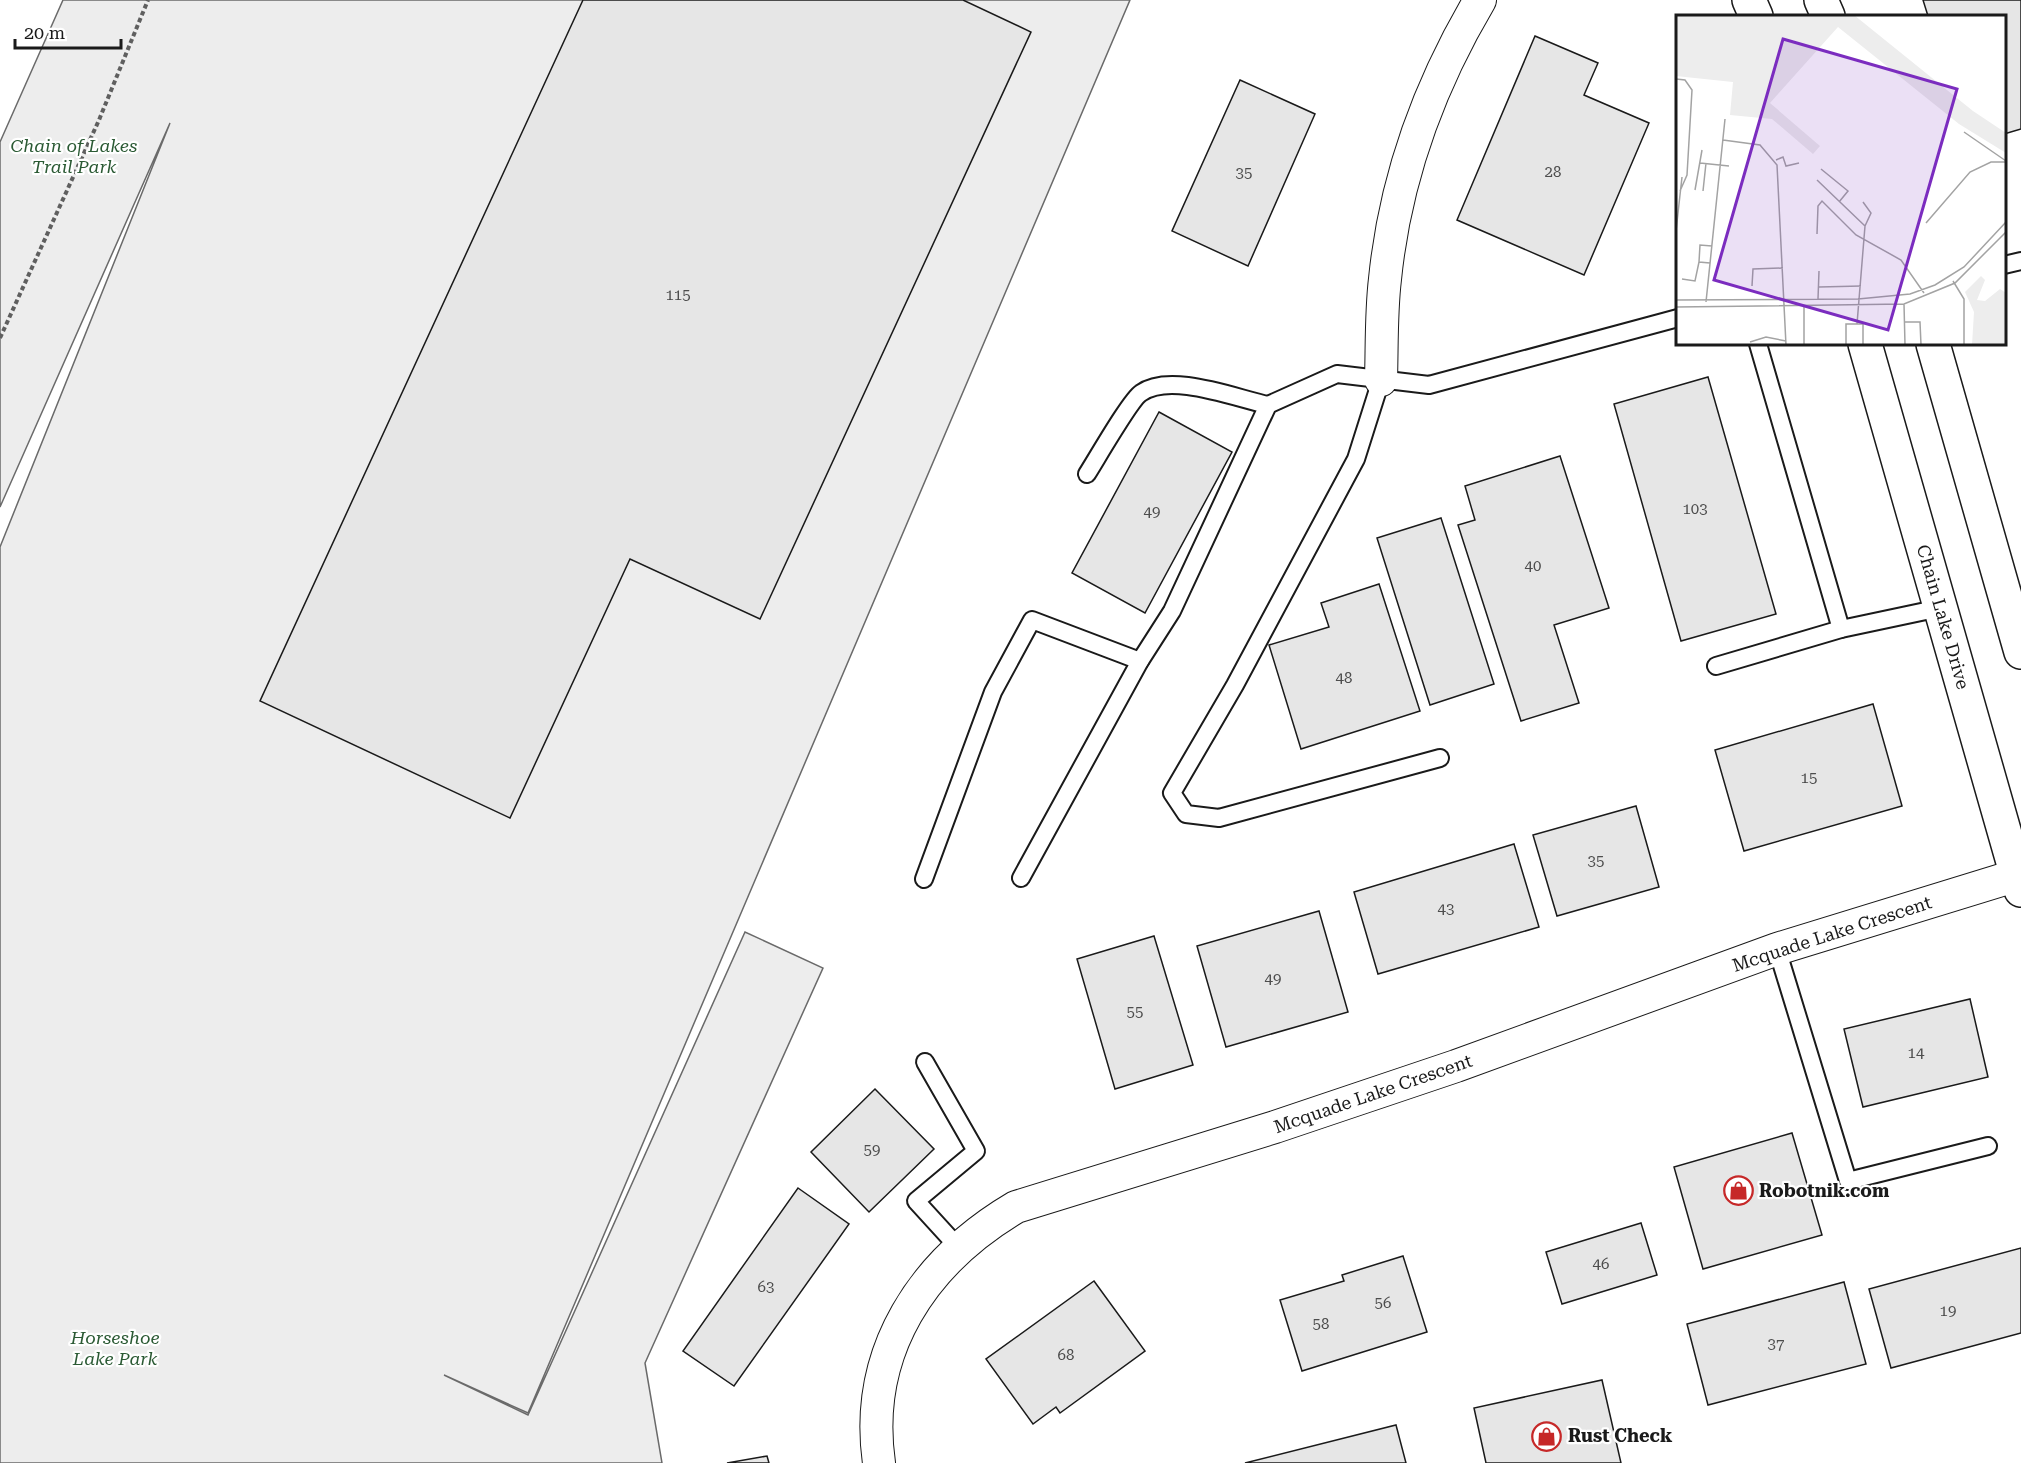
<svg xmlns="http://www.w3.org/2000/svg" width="2021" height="1463" viewBox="0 0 2021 1463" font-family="'Roboto Serif',serif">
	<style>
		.built { fill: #ededed; stroke: #6a6a6a; stroke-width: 1.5 }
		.building { fill: #e6e6e6; stroke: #1a1a1a; stroke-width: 1.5 }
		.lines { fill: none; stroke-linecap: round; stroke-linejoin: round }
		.service-casing { stroke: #1a1a1a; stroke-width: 20 }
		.minor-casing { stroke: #1a1a1a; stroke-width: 34 }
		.tertiary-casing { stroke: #1a1a1a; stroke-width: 36 }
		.path { stroke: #5f5f5f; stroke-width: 4; stroke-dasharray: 4.5 3; stroke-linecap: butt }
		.service { stroke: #fff; stroke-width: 16 }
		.minor { stroke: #fff; stroke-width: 32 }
		.tertiary { stroke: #fff; stroke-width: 33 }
		.labels { text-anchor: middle; stroke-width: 4.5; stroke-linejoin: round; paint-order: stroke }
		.number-label { font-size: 15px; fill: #4d4d4d }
		.park-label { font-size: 18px; font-style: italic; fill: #2b5a34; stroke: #fff }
		.street-label { font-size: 18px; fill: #1a1a1a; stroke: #fff }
		.poi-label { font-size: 18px; font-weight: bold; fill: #1a1a1a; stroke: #fff; text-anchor: start }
		.inset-road { fill: none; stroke: #a3a3a3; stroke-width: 1.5 }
		.view { fill: #7b2cbf; fill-opacity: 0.15; stroke: #7b2cbf; stroke-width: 3 }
		.inset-edge { fill: none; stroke: #1a1a1a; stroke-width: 3 }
	</style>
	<rect width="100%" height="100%" fill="#fff"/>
	<!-- built -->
	<path class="built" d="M63,0H1130L528,1413L444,1375L528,1415L745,932L823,968L645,1363L662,1463H0V547L170,123L0,507V142Z"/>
	<!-- building -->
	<g class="building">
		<path d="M583,0H963L1031,32L760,619L630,559L510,818L260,701Z"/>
		<path d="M1923,0H2021V129L2004,134V16H1928Z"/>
		<path d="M1535,36L1598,63L1584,95L1649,123L1584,275L1457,220Z"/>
		<path d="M1240,80L1315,114L1248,266L1172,231Z"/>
		<path d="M1708,377L1776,614L1681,641L1614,404Z"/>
		<path d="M1159,412L1232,452L1145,613L1072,573Z"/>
		<path d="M1560,456L1609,608L1554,625L1579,703L1521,721L1458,525L1475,520L1465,486Z"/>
		<path d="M1441,518L1494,684L1430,705L1377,538Z"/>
		<path d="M1379,584L1420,711L1301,749L1269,645L1329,627L1321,603Z"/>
		<path d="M1873,704L1902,806L1744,851L1715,750Z"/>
		<path d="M1636,806L1659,887L1557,916L1533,835Z"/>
		<path d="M1514,844L1539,927L1378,974L1354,892Z"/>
		<path d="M1319,911L1348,1012L1226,1047L1197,946Z"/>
		<path d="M1154,936L1193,1065L1115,1089L1077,959Z"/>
		<path d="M1970,999L1988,1077L1863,1107L1844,1029Z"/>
		<path d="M875,1089L934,1149L869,1212L811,1152Z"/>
		<path d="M1792,1133L1822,1235L1703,1269L1674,1167Z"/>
		<path d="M798,1188L849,1224L734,1386L683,1351Z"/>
		<path d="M1641,1223L1657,1275L1562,1304L1546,1252Z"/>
		<path d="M2021,1248V1333L1891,1368L1869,1289Z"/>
		<path d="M1403,1256L1427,1332L1302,1371L1280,1300L1344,1281L1342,1275Z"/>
		<path d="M1094,1281L1145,1351L1060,1413L1056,1407L1033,1424L986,1359Z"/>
		<path d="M1844,1282L1866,1364L1708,1405L1687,1324Z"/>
		<path d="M1602,1380L1621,1463H1486L1474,1408Z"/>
		<path d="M1396,1425L1406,1463H1245Z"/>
		<path d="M767,1456L769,1463H727Z"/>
	</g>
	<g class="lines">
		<defs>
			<g id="service">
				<path d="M2004,265L2021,261"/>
				<path d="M1758,344L1841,629"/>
				<path d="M1381,380L1356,459L1235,685L1172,793L1186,814L1219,818L1440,758"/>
				<path d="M1087,474C1096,460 1131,399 1141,393C1170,372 1235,398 1268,405"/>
				<path d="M1716,666L1841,629L1940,608"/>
				<path d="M1021,878L1140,661L1172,611L1268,405L1337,374L1429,385L1678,318"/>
				<path d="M924,879L993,692L1032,620L1140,661"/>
				<path d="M1777,949L1848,1181L1988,1146"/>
				<path d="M925,1062L976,1151L916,1201L958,1247"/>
			</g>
			<g id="minor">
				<path d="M1381,380C1382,347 1381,312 1385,279C1395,179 1429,86 1480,0"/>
				<path d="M879,1463C863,1351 923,1262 1016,1207L1275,1127L1456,1066L1777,949L2021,874"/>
			</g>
			<g id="tertiary">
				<path d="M1749,0L1756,16"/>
				<path d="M1821,0L1828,16"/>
				<path d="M1865,344L2021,890"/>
				<path d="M1933,344L2021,652"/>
			</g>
		</defs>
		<!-- service casing -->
		<use href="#service" class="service-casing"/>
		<!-- minor casing -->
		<use href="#minor" class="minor-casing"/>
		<!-- tertiary casing -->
		<use href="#tertiary" class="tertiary-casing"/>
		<!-- path -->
		<path class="path" d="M0,338L99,120L148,0"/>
		<!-- service -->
		<use href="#service" class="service"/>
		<!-- minor -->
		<use href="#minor" class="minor"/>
		<!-- tertiary -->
		<use href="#tertiary" class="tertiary"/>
	</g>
	<!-- icons -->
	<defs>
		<symbol id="shop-ring" viewBox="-11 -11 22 22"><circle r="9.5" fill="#fff" stroke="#c62828" stroke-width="1.5"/><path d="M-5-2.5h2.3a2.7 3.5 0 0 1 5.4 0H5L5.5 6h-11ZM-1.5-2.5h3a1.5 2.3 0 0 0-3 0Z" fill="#c62828"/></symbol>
	</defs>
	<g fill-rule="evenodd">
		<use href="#shop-ring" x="1722" y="1174" width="33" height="33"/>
		<use href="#shop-ring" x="1530" y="1420" width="33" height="33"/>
	</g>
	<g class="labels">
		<!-- number labels -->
		<g class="number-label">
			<text x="1553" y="177">28</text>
			<text x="1244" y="178">35</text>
			<text x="678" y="300">115</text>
			<text x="1695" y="514">103</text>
			<text x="1152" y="517">49</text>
			<text x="1533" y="571">40</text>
			<text x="1344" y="683">48</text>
			<text x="1809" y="783">15</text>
			<text x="1596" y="866">35</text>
			<text x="1446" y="914">43</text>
			<text x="1273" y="984">49</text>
			<text x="1135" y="1017">55</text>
			<text x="1916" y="1058">14</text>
			<text x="872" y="1155">59</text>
			<text x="1601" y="1269">46</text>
			<text x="766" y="1292">63</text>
			<text x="1383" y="1308">56</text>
			<text x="1948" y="1316">19</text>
			<text x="1321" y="1329">58</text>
			<text x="1776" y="1349">37</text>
			<text x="1066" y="1360">68</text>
		</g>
		<!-- park labels -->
		<g class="park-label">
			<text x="74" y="152">Chain of Lakes<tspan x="74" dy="21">Trail Park</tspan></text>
			<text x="115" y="1344">Horseshoe<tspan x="115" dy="21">Lake Park</tspan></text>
		</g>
		<!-- street labels -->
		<g class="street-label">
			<text transform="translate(1943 617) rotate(74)" y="6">Chain Lake Drive</text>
			<text transform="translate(1832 934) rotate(-18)" y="6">Mcquade Lake Crescent</text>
			<text transform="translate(1373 1094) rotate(-19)" y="6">Mcquade Lake Crescent</text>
		</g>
		<!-- poi labels -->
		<g class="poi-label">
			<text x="1759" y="1197">Robotnik.com</text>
			<text x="1568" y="1442">Rust Check</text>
		</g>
	</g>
	<!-- overview -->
	<g transform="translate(1676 15)">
		<rect width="330" height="330" fill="#fff"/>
		<path d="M0,0H178L297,96L330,118V138L283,109L162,12L94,88L144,131L137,139L96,104L54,100L57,67L0,61ZM305,261L309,265L301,285L309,286L324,274L330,278V330H296L298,297L289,277Z" fill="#ededed"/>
		<path class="inset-road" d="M0,64L9,65L16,75L11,160L4,176M288,117L330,146M47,125L84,130L101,150L110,330M100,145L107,142L110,151L123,148M24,148L53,151M145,154L172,176L163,187M141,165L189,211L181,309H187V330M19,175L26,135M27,176L30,148M187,187L195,198L189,211M250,208L294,157L315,147H330M0,216L6,162M141,219L142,191L146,186L180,220L225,245L248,278M34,248L23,247L24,230L36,231M6,264L19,266L23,247M277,266L288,284V330M76,271L77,254L107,253M143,272L185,271M142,284L143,256M0,285L182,284L234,279L259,270L288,252L330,207M30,287L49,104M228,289L229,330M0,292L228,289L279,268L330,217M229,307H244L245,330M74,327L90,322L110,326M128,330V292M170,330V309H181"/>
		<path class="view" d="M107,24L281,74L212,315L38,265Z"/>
		<rect width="330" height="330" class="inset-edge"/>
	</g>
	<!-- scale -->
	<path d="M15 39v9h106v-9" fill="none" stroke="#1a1a1a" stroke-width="3"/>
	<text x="24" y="39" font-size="18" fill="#1a1a1a" stroke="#ffffff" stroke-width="4.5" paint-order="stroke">20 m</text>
</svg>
